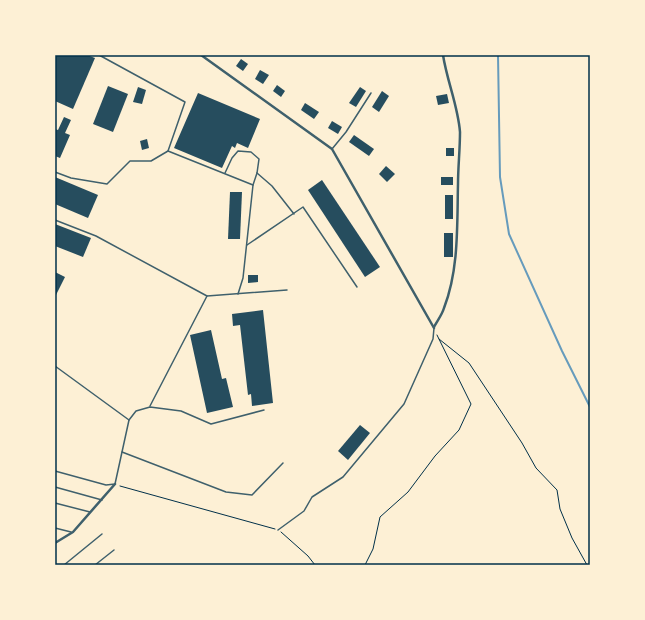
<svg xmlns="http://www.w3.org/2000/svg" width="645" height="620" viewBox="0 0 645 620" font-family="'Golos Text',sans-serif">
	<style>
		.lines { fill: none; stroke-linecap: round; stroke-linejoin: round }
		.stream { stroke: #669bbc; stroke-width: 2 }
		.building { fill: #264d5e }
		.path { stroke: #003049; stroke-width: 1 }
		.service { stroke: #3f606c; stroke-width: 1.5 }
		.minor { stroke: #3f606c; stroke-width: 2.5 }
		.neatline { fill: none; stroke: #003049; stroke-width: 1.5 }
	</style>
	<rect width="100%" height="100%" fill="#fdf0d5"/>
	<g class="lines">
		<!-- stream -->
		<path class="stream" d="M498,55L500,177L509,234L562,351L590,407"/>
	</g>
	<!-- building -->
	<g class="building">
		<path d="M56,55H87L95,58L73,109L55,101Z"/>
		<path d="M241,59L248,64L243,71L236,66Z"/>
		<path d="M260,70L269,75L263,84L255,79Z"/>
		<path d="M277,85L285,91L281,97L273,91Z"/>
		<path d="M108,86L128,94L113,132L93,124Z"/>
		<path d="M138,87L146,90L142,104L133,102Z"/>
		<path d="M360,87L366,91L356,107L349,103Z"/>
		<path d="M382,91L389,96L379,112L372,107Z"/>
		<path d="M198,93L260,119L248,148L237,143L235,148L232,146L222,168L174,148Z"/>
		<path d="M447,94L449,103L438,105L436,96Z"/>
		<path d="M305,103L319,112L314,119L301,110Z"/>
		<path d="M64,117L71,120L65,133L70,135L60,158L55,156V129L58,130Z"/>
		<path d="M332,121L342,127L338,134L328,128Z"/>
		<path d="M354,135L374,149L369,156L349,142Z"/>
		<path d="M147,139L149,148L142,150L140,141Z"/>
		<rect x="446" y="148" width="8" height="8"/>
		<path d="M386,166L395,174L387,182L379,174Z"/>
		<path d="M55,177L98,195L88,218L55,204Z"/>
		<rect x="441" y="177" width="12" height="8"/>
		<path d="M322,180L380,267L365,277L308,190Z"/>
		<path d="M230,192H242L240,239H228Z"/>
		<rect x="445" y="195" width="8" height="24"/>
		<path d="M55,224L91,238L83,257L55,246Z"/>
		<rect x="444" y="233" width="9" height="24"/>
		<path d="M55,272L65,277L55,297Z"/>
		<path d="M248,275H258V282L248,283Z"/>
		<path d="M263,310L273,403L252,406L251,394L248,395L240,325L233,326L232,314Z"/>
		<path d="M211,330L222,379L226,378L233,407L207,413L190,335Z"/>
		<path d="M360,425L370,433L348,460L338,451Z"/>
	</g>
	<g class="lines">
		<!-- path -->
		<g class="path">
			<path d="M439,339L469,363L522,443L536,468L557,490L560,509L572,538L587,565"/>
			<path d="M120,486L275,529"/>
			<path d="M281,532L308,556L315,565"/>
			<path d="M365,565L373,549L380,517L408,492L435,456L459,430L471,404L437,335"/>
		</g>
		<!-- service -->
		<g class="service">
			<path d="M332,149L346,132L371,93"/>
			<path d="M168,151L253,185L243,278L238,294"/>
			<path d="M55,172L71,178L107,184L130,161H151L168,151L185,102L99,55"/>
			<path d="M225,173L232,158L238,151L251,152L259,159L257,173L253,185"/>
			<path d="M257,173L272,186L294,214"/>
			<path d="M55,220L96,236L207,296L287,290"/>
			<path d="M247,245L303,207L357,287"/>
			<path d="M55,366L129,420L115,484L106,485L55,471"/>
			<path d="M150,406L207,296"/>
			<path d="M129,420L136,411L150,407L181,411L211,424L264,410"/>
			<path d="M122,452L226,492L252,495L283,463"/>
			<path d="M55,487L102,500"/>
			<path d="M55,503L90,512"/>
			<path d="M55,528L71,532"/>
			<path d="M278,530L304,511L312,497L343,477L404,404L433,339L434,328"/>
			<path d="M64,565L102,534"/>
			<path d="M95,565L114,550"/>
		</g>
		<!-- minor -->
		<g class="minor">
			<path d="M201,55L332,149L434,328"/>
			<path d="M434,327C437,321 442,315 444,308C459,269 457,226 458,184C458,167 460,150 460,132C458,106 447,81 443,55"/>
			<path d="M55,543L73,532L115,484"/>
		</g>
	</g>
	<!-- border -->
	<rect width="645" height="620" fill="none" stroke="#fdf0d5" stroke-width="112"/>
	<rect x="56" y="56" width="533" height="508" class="neatline"/>
</svg>
